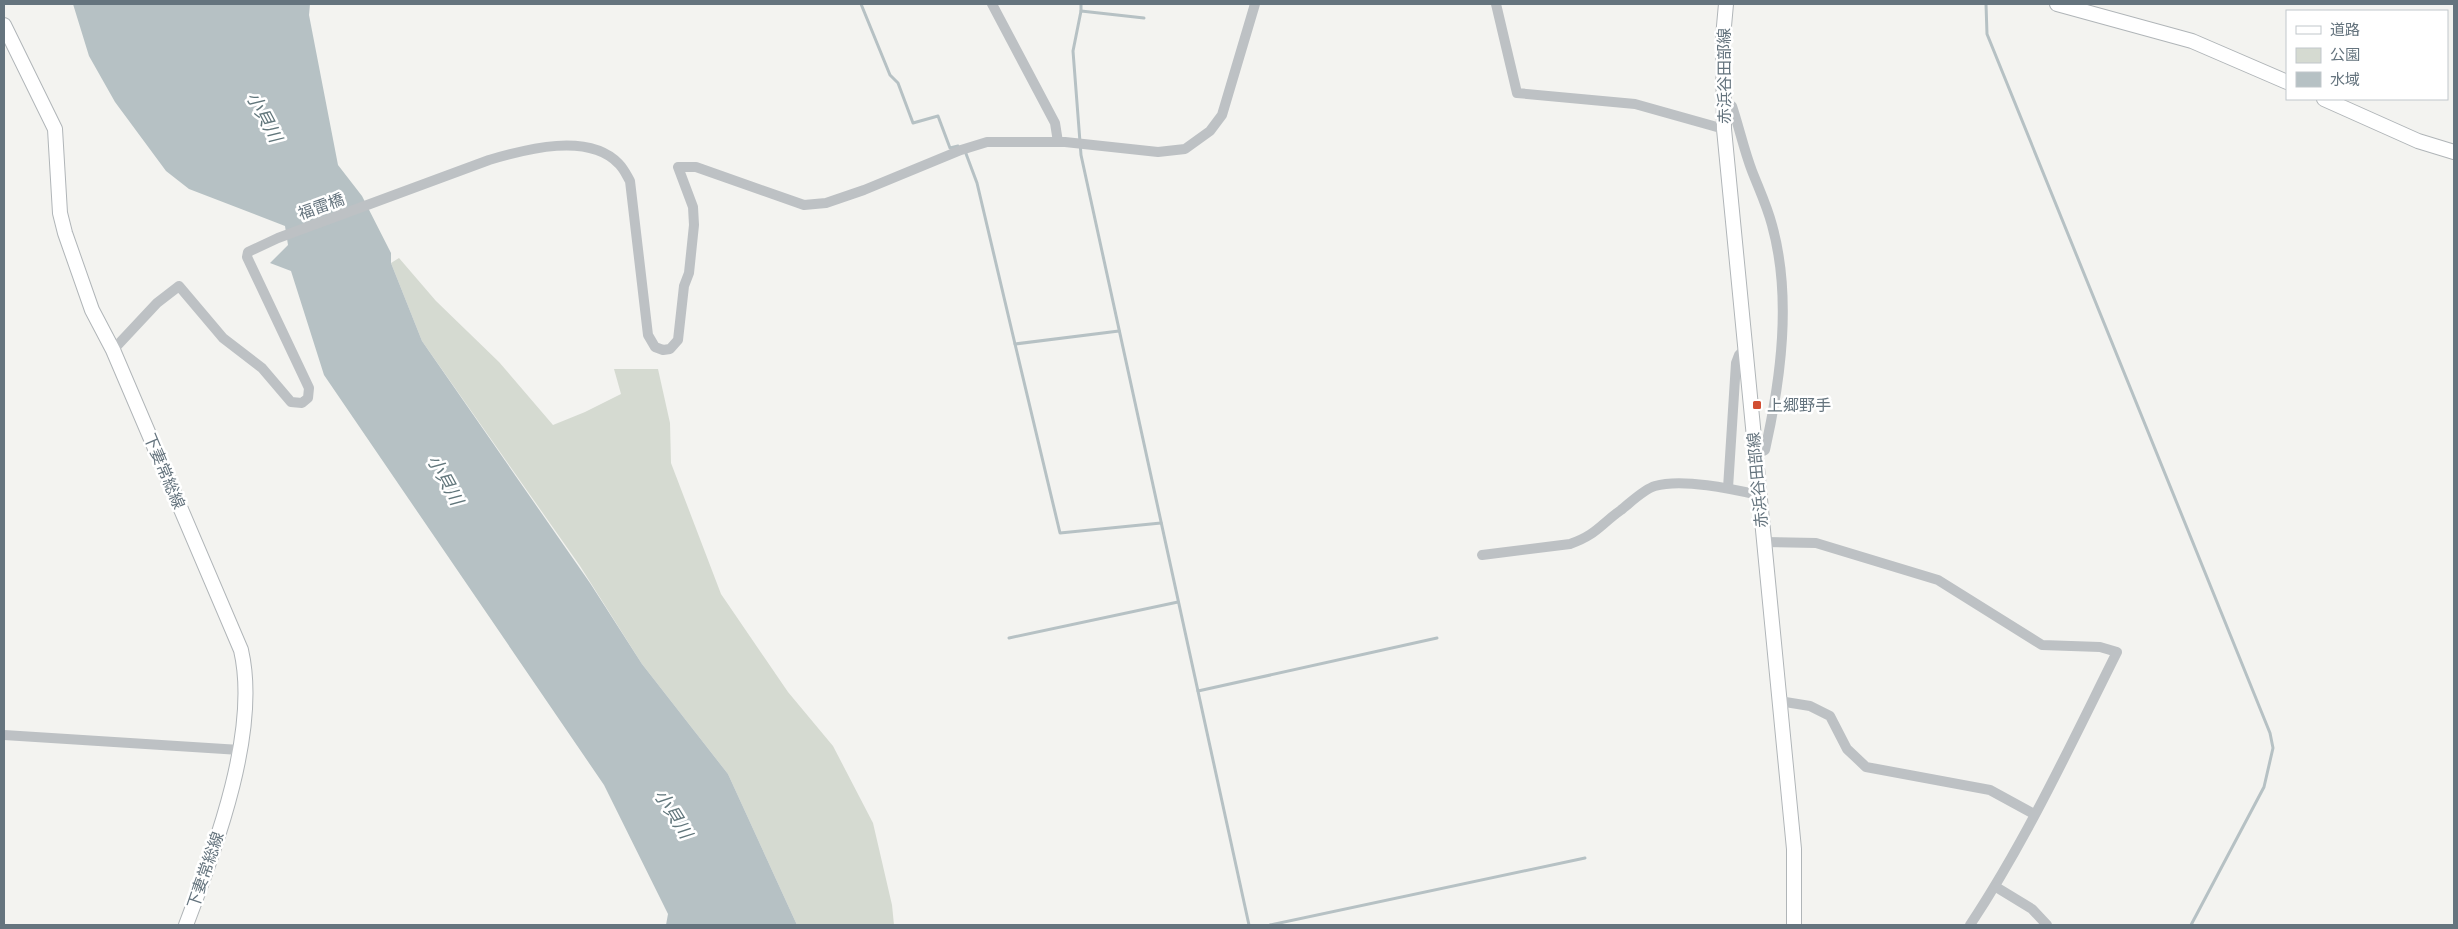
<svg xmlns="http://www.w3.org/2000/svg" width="2458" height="929" viewBox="0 0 2458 929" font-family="Manrope,'Noto Sans JP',sans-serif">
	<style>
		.green { fill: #d5dad1 }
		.water { fill: #b6c1c4 }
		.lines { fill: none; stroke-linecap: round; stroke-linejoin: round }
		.stream { stroke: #b6c1c4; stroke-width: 3 }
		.secondary-casing { stroke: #b0b5b8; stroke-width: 16 }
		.street { stroke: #bdc1c4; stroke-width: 10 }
		.secondary { stroke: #fff; stroke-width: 14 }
		.poi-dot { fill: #d14e32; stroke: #fff; stroke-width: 2 }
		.labels { text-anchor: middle; stroke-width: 5; stroke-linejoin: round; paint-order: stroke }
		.street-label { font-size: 16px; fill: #65747e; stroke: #fff }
		.poi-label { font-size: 16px; fill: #65747e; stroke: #fff; text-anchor: start }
		.water-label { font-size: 18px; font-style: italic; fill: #61767b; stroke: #fff }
	</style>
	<rect width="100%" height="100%" fill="#f3f3f0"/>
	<!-- green -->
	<path class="green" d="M399,258L436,301L499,362L553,425L585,412L621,394L614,369H658L670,423L671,463L721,594L788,692L833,746L873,823L892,905L894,925H797L728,774L642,664L580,566L422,341L391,263Z"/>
	<!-- water -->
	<path class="water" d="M73,4H310L309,15L338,165L362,196L391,253V263L422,341L590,583L642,664L728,774L797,925H666L668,914L604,785L324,375L291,271L270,263L288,245L285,226L189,189L166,171L115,102L89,56Z"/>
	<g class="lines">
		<!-- stream -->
		<g class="stream">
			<path d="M861,4L890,75L898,83L913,123L938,116L950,148L958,146"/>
			<path d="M1986,4L1987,34L2270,733L2273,748L2264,787L2191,925"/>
			<path d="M1081,11V4"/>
			<path d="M1144,18L1081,11L1073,51L1081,155L1249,925"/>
			<path d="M965,151L977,183L1015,344L1119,331"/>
			<path d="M1015,344L1060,533L1161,523"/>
			<path d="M1009,638L1178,602"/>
			<path d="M1198,691L1437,638"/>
			<path d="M1270,925L1585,858"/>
		</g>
		<defs>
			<g id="secondary">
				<path d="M1726,4L1723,37L1724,129L1794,849V925"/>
				<path d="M2057,4L2192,41L2287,82"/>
				<path d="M4,25L55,129L60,213L65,233L92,310L113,350L241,650C260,732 215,848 186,925"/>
				<path d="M2324,99L2418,141L2454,152"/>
			</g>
		</defs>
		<!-- secondary casing -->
		<use href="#secondary" class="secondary-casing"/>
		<!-- street -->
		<g class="street">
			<path d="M992,4L1055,123L1058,142"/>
			<path d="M1496,4L1517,93L1635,104L1724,129"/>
			<path d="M1723,101L1732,106C1739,127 1744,150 1752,171C1759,189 1767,206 1772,225C1792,297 1781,379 1765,450L1755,455"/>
			<path d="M113,350L157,303L179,286L223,338L262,368L291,402L302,403L308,398L309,388L247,257L248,252L278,238L489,160C526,149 589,132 619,164C624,169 627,176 630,181L648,335L655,347L663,350L670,349L678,340L684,286L689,273L694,225L693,207L678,167H696L804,205L826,203L864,190L961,150L987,142H1065L1158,152L1185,149L1210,131L1222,115L1255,4"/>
			<path d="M1728,488L1736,363L1739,355L1745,349"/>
			<path d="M1763,542L1816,543L1938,580L2042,645L2100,647L2117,652C2071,744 2027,839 1970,925"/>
			<path d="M1482,555L1570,544C1596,535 1600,525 1621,510C1630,503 1644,489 1655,486C1682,478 1732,489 1759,495"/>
			<path d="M1779,701L1810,706L1830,716L1847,749L1866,767L1990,790L2034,814"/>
			<path d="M4,735L240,750"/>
			<path d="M1996,887L2032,909L2047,925"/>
		</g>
		<!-- secondary -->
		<use href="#secondary" class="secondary"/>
	</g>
	<!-- markers -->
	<rect class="poi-dot" x="1752" y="400" width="10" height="10" rx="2.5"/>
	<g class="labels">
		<!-- street labels -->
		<g class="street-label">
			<text transform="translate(1724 76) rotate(-90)" y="6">赤浜谷田部線</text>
			<text transform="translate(321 206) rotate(-20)" y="6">福雷橋</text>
			<text transform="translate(165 471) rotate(67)" y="6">下妻常総線</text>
			<text transform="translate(1757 480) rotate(-95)" y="6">赤浜谷田部線</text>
			<text transform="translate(205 870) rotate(-71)" y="6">下妻常総線</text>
		</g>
		<!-- poi labels -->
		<g class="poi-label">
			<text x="1767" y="411">上郷野手</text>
		</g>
		<!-- water labels -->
		<g class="water-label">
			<text transform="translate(264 117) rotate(62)" y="6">小貝川</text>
			<text transform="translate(445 480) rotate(61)" y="6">小貝川</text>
			<text transform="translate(673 814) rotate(58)" y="6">小貝川</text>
		</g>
	</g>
	<!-- border -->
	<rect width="2458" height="929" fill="none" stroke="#65747e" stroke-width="10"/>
	<!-- legend -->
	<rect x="2286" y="10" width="162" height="90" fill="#ffffff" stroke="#c1c7cb"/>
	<rect x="2296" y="26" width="25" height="8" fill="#ffffff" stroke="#c1c7cb"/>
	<text x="2330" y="35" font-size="15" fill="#65747e">道路</text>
	<rect x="2296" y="48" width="25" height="15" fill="#d5dad1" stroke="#c1c7cb"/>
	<text x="2330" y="60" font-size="15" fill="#65747e">公園</text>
	<rect x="2296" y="72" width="25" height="15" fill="#b6c1c4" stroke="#c1c7cb"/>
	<text x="2330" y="85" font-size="15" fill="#65747e">水域</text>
</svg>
